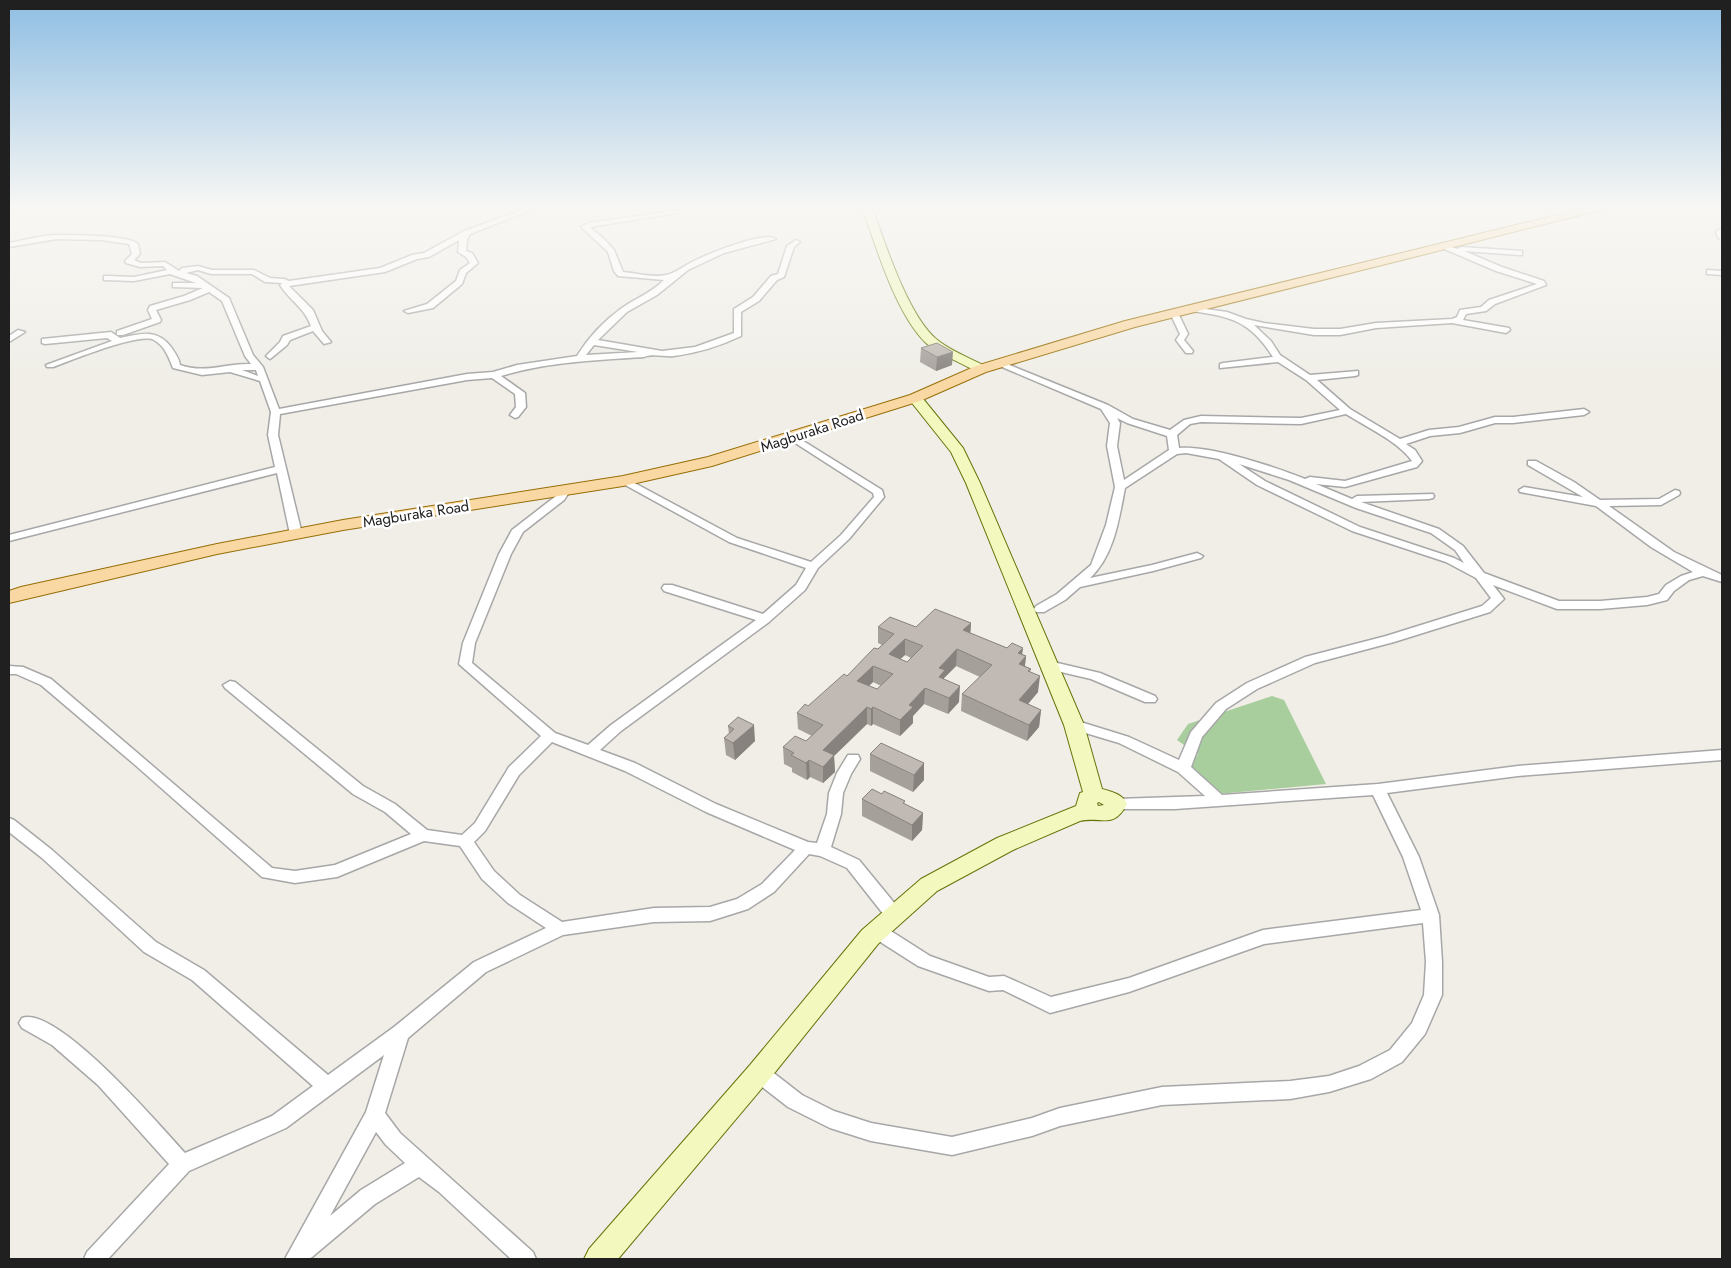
<svg xmlns="http://www.w3.org/2000/svg" width="1731" height="1268" viewBox="0 0 1731 1268" font-family="Jost,sans-serif">
	<style>
		.forest { fill: #a9ce9d }
		.lines { fill: none; stroke-linecap: round; stroke-linejoin: round }
		.street-casing { stroke: #a7a7a7; stroke-width: 3 }
		.secondary-casing { stroke: #647509; stroke-width: 2 }
		.primary-casing { stroke: #976e06; stroke-width: 2 }
		.street { fill: #fff; fill-rule: evenodd }
		.secondary { fill: #f2f8be; fill-rule: evenodd }
		.primary { fill: #f9d8a4; fill-rule: evenodd }
		.wall { fill: #a6a09b; fill-rule: evenodd }
		.shaded-wall { fill: #87827e }
		.building { fill: #c1bab4; stroke: #87827e; fill-rule: evenodd }
		.labels { text-anchor: middle; stroke-width: 5; stroke-linejoin: round; paint-order: stroke }
		.far-street-label { font-size: 15px; fill: #202020; stroke: #fff }
	</style>
	<rect width="100%" height="100%" fill="#f0eee7"/>
	<!-- forest -->
	<path class="forest" d="M1272,696L1284,700L1326,784L1218,794L1187,764L1198,755L1177,740L1188,724Z"/>
	<g class="lines">
		<defs>
			<g id="street">
				<path d="M531,207H539L470,234L467,240L466,251L472,253L478,263L466,273L462,284L433,308L408,313L404,311L427,304L456,281L460,270L470,263L466,257L458,252L459,240L429,257L417,259L385,272L289,286L313,310L322,331L331,342L324,344L313,331L290,340L287,345L270,359L266,356L280,342L283,336L311,326C304,307 291,302 280,285L282,283L265,282L252,274H211L198,270L186,273L197,276L229,298L253,355L263,367L279,409L467,374L493,372L517,365L577,356C588,338 605,320 622,308C636,298 651,293 664,280L618,276L614,271L608,252L581,227L589,223L679,210L680,211L677,213L590,227L604,239L614,250L623,272C636,273 653,278 666,275C676,273 685,265 694,261C708,254 763,231 776,239L724,253L688,270L657,295L627,312L598,340L662,351L695,347L734,333V309L753,297L771,276L778,274L787,246L796,240L800,242L794,247L784,277L777,280L759,301L741,312V336C720,346 697,353 674,356C664,357 652,353 644,357C596,360 547,362 501,376L525,393L526,407L518,417L515,418L510,415L516,407L515,394L492,378L467,380L280,414L278,435L302,534L300,536H292L290,534L277,473L9,541V535L275,467L268,435L271,412L260,381L230,372L202,375L173,368C169,358 165,346 154,340C140,332 70,361 53,367H47L46,365L112,341L107,338L45,344L42,343V339L111,332L120,338C140,334 156,328 171,347C175,353 179,358 180,365C205,374 226,363 251,364L245,356L222,301L209,292L190,300L156,310L161,320L160,322L123,335H117V331L152,319L148,310L150,306L184,296L203,288L173,287V283H196L170,274L134,281L104,280V276H107L134,277L167,270L163,266L140,267L126,263L125,261L132,254L129,244L101,240L57,239L9,247V243C25,240 42,235 58,235C73,235 128,235 138,244L140,254L134,260L141,263L165,262L179,271L182,268L198,266L212,270H254L270,278L284,279L289,281L380,268L412,255L424,253L464,231ZM594,345L638,352L586,355ZM242,370H256L258,376Z"/>
				<path d="M1722,227V240L1718,238L1716,232Z"/>
				<path d="M1442,244L1458,249L1461,247L1522,251V255H1519L1464,251L1502,267L1544,281L1546,285L1495,304L1486,311L1466,314L1463,320L1509,328L1510,330L1506,333L1452,323L1376,328L1340,335H1314L1254,325L1271,341L1280,355L1310,375L1358,371V375L1355,376L1317,380L1350,409L1400,439L1429,430L1459,427L1495,417H1513L1584,409L1589,412L1584,415L1513,423H1495L1460,433L1430,436L1406,444L1415,450L1422,461L1417,467L1345,487L1316,484L1352,499L1357,496L1433,494L1434,496L1433,498L1429,499L1361,502L1439,529L1463,546L1484,573L1559,601H1600L1647,597L1659,594L1666,585L1681,576L1693,572L1651,547L1596,506L1520,492L1519,490L1524,487L1583,497L1528,465V461H1536L1574,482L1600,500L1659,499L1675,490L1679,491L1680,493L1679,495L1661,505L1609,506L1674,552L1722,575V582L1703,576L1689,580L1674,591L1667,600L1647,605L1600,609H1557L1493,585L1504,599L1490,612L1394,642L1315,663L1257,689L1226,709L1202,737L1191,767L1222,795L1378,784L1518,766L1722,750V760L1518,776L1387,793L1419,857L1439,915L1442,962V995L1425,1034L1402,1062L1371,1079L1329,1092L1290,1099L1162,1105L1060,1126L1032,1136L952,1155L871,1141L830,1128L788,1107L752,1079L750,1073L752,1067L759,1065L766,1067L802,1095L834,1111L871,1123L952,1137L1032,1118L1060,1108L1162,1087L1290,1081L1329,1076L1359,1066L1390,1050L1412,1023L1424,995L1426,962L1423,923L1264,944L1129,992L1050,1013L1003,990L989,991L918,966L871,936L869,931L871,926L877,924L883,926L930,956L989,977L1004,976L1051,997L1129,978L1263,930L1421,910L1403,857L1373,795L1175,809H1117L1112,808L1110,804L1112,800L1117,799L1205,796L1178,772L1119,743L1069,728L1067,725L1069,722L1074,720L1129,737L1179,760L1191,732L1216,703L1247,683L1305,657L1386,636L1482,606L1491,598L1476,578L1446,562L1352,531L1257,485L1219,459L1186,453L1177,454L1125,488C1119,519 1114,556 1090,578L1152,565L1197,553L1203,556L1201,558L1153,571L1080,587L1065,600L1044,612H1036L1034,609L1036,606L1057,594L1091,565L1106,525L1115,487L1107,446L1110,423L1101,409L995,364L999,361L1002,362L1108,405L1133,419L1170,430L1184,420L1201,416L1301,418L1340,410L1306,380L1278,362L1220,368V364L1223,363L1273,357C1250,321 1232,317 1192,311L1188,309L1192,307L1227,312L1246,319L1264,323L1314,329H1340L1376,323L1452,319L1457,317L1460,310L1481,307L1489,300L1537,284L1496,271L1442,248ZM1346,414C1365,426 1399,442 1412,461L1345,481L1310,477L1305,479C1275,467 1210,445 1179,448L1177,435L1190,424L1201,422L1301,424ZM1117,418L1127,423L1167,436L1169,450L1124,480L1117,446L1120,423ZM1239,464L1289,480L1356,508L1431,533L1455,550L1464,563L1454,558L1360,527L1265,481Z"/>
				<path d="M1707,270L1722,271V275L1707,274Z"/>
				<path d="M1171,311L1178,313L1188,334L1184,340L1193,351L1192,353H1186L1176,340L1180,334L1170,313Z"/>
				<path d="M18,330L25,332L9,342V336Z"/>
				<path d="M792,434L882,490L884,497L849,539L818,568L805,590L769,622L621,731L600,750L635,763L716,804L808,842L817,843L827,814L829,793L837,773L848,755H858L860,759L851,774L843,793L841,814L831,847L859,860L900,910L902,915L900,920L894,922L888,920L847,868L820,856L809,854L774,892L748,909L710,921L654,922L563,935L486,972L408,1038L385,1113L400,1133L533,1252L536,1259H511L439,1192L419,1177L375,1204L312,1257L308,1259H285L366,1112L384,1055L286,1128L189,1171L108,1259H84L87,1252L169,1164L98,1085L52,1045L22,1028L19,1023L22,1018C57,1005 161,1127 185,1153L272,1116L313,1086L192,980L144,952L42,858L9,832V818L14,820L52,850L156,942L204,970L328,1075L394,1027L474,962L546,928L508,903L482,879L460,846L424,841L337,877L295,883L262,877L134,764L41,685L16,674H9V666L23,667L51,679L272,868L295,871L335,865L411,834L385,812L353,794L225,688L223,685L230,681L235,682L363,786L395,804L427,830L462,835L475,823L509,767L541,736L459,664L463,643L499,554L512,530L556,496L561,489H569L570,491L564,500L523,532L511,554L475,643L472,663L555,733L588,745L611,725L756,620L664,591L662,588L664,585H672L763,614L796,585L806,568L729,542L618,481L623,478L627,479L737,538L811,562L841,535L874,497L873,493L789,439V435ZM552,742L625,771L706,812L795,850L762,884L737,899L710,907L654,908L562,922L520,895L494,871L474,842L485,831L519,775ZM376,1132L386,1145L405,1163L361,1190L330,1216Z"/>
				<path d="M1049,661L1100,673L1155,696L1157,699L1155,702H1145L1091,679L1044,668L1043,665L1044,662Z"/>
			</g>
			<g id="secondary">
				<path d="M862,207H872C885,243 907,313 935,338C948,350 970,358 985,366L987,369L985,372H977C962,363 938,354 926,343C896,314 876,247 862,207Z"/>
				<path d="M915,394L920,395L963,448L980,483L1084,725L1102,789C1113,792 1122,794 1127,804C1113,830 1102,816 1080,821L1013,850L937,891L878,944L768,1081L618,1259H584L589,1249L750,1065L862,930L921,879L997,838L1076,806L1080,793L1083,792L1064,725L966,483L951,452L908,398ZM1097,803L1099,802L1104,805L1098,806Z"/>
			</g>
			<path id="primary" d="M1589,207H1606L1605,209L1135,327L986,372L920,401L712,466L623,486L343,530L217,554L9,603V591L21,587L217,544L343,520L623,476L708,457L910,395L976,366L1125,321Z"/>
		</defs>
		<!-- street casing -->
		<use href="#street" class="street-casing"/>
		<!-- secondary casing -->
		<use href="#secondary" class="secondary-casing"/>
		<!-- primary casing -->
		<use href="#primary" class="primary-casing"/>
		<!-- street -->
		<use href="#street" class="street"/>
		<!-- secondary -->
		<use href="#secondary" class="secondary"/>
		<!-- primary -->
		<use href="#primary" class="primary"/>
	</g>
	<!-- wall -->
	<g class="wall">
		<path d="M921,348L952,365L936,371L920,362Z"/>
		<path d="M971,623L970,633L1007,648H1023L1022,654L1026,656L1025,666L1031,669L1030,672L1038,692L1028,704L1041,710L1039,727L1027,741L961,711L962,694L980,677L956,666L944,678V679L959,702L948,714L924,704L913,716V723L900,736L873,724L871,726L867,724L834,756L835,772L823,783L810,777L807,780L792,772V768L784,764L783,747L806,741L812,736L798,729L797,713L808,706L847,676L882,645L878,643V627H916ZM905,655L911,658L907,662L900,659ZM873,682L881,686L877,689L869,686Z"/>
		<path d="M728,726L755,741L735,760L726,755L724,738L729,734Z"/>
		<path d="M870,754L924,780L913,792L870,771Z"/>
		<path d="M882,794L905,801L904,804L923,813L922,830L912,841L862,816V799Z"/>
	</g>
	<!-- shaded-wall -->
	<g class="shaded-wall">
		<path d="M953,352L952,365L936,371L937,357Z"/>
		<path d="M971,623L970,639L963,630Z"/>
		<path d="M905,639V655L888,670L889,654Z"/>
		<path d="M1023,648L1021,661L1026,656L1024,672L1017,680L1018,653Z"/>
		<path d="M957,649L956,666L944,678V687L938,693L939,668Z"/>
		<path d="M873,666V682L857,697V681Z"/>
		<path d="M1040,676L1038,692L1017,717L1019,700Z"/>
		<path d="M960,686L959,702L948,714L949,698Z"/>
		<path d="M925,688L924,704L913,716V723L900,736V720L909,705Z"/>
		<path d="M867,707V724L834,756L835,772L823,783V750Z"/>
		<path d="M873,707V724L871,726V709Z"/>
		<path d="M1041,710L1039,727L1027,741L1029,725Z"/>
		<path d="M754,725L755,741L735,760L733,743Z"/>
		<path d="M809,760L810,777L807,780L806,763Z"/>
		<path d="M924,763V780L913,792L914,775Z"/>
		<path d="M923,813L922,830L912,841V825Z"/>
	</g>
	<!-- building -->
	<g class="building">
		<path d="M937,343L953,352L937,357L921,348Z"/>
		<path d="M935,609L971,623L963,630L1007,648L1012,643L1023,648L1018,653L1026,656L1019,664L1031,669L1028,671L1040,676L1019,700L1041,710L1029,725L962,694L992,665L957,649L939,668L945,670L939,677L960,686L949,698L925,688L909,705L913,707L900,720L873,707L871,709L867,707L823,750L834,755L823,767L809,760L806,763L791,755L794,753L783,747L795,736L806,741L823,725L797,713L805,704L808,706L844,674L847,676L874,648L878,649L894,634L878,627L890,617L916,627ZM905,639L923,646L907,662L889,654ZM873,666L893,674L877,689L857,681Z"/>
		<path d="M738,717L754,725L733,743L724,738L734,729L728,726Z"/>
		<path d="M881,743L924,763L914,775L870,754Z"/>
		<path d="M872,789L882,794L884,791L905,801L903,803L923,813L912,825L862,799Z"/>
	</g>
	<!-- sky -->
	<linearGradient id="sky" x2="0" y2="1"><stop stop-color="#8fbee3"/><stop offset="0.54" stop-color="#f8f7f4"/><stop offset="1" stop-color="#f8f7f4" stop-opacity="0"/></linearGradient>
	<rect width="1731" height="384" fill="url(#sky)"/>
	<g class="labels">
		<!-- far-street labels -->
		<g class="far-street-label">
			<text transform="translate(812 431) rotate(-18)" y="5">Magburaka Road</text>
			<text transform="translate(416 514) rotate(-9)" y="5">Magburaka Road</text>
		</g>
	</g>
	<!-- border -->
	<rect width="1731" height="1268" fill="none" stroke="#202020" stroke-width="20"/>
</svg>
